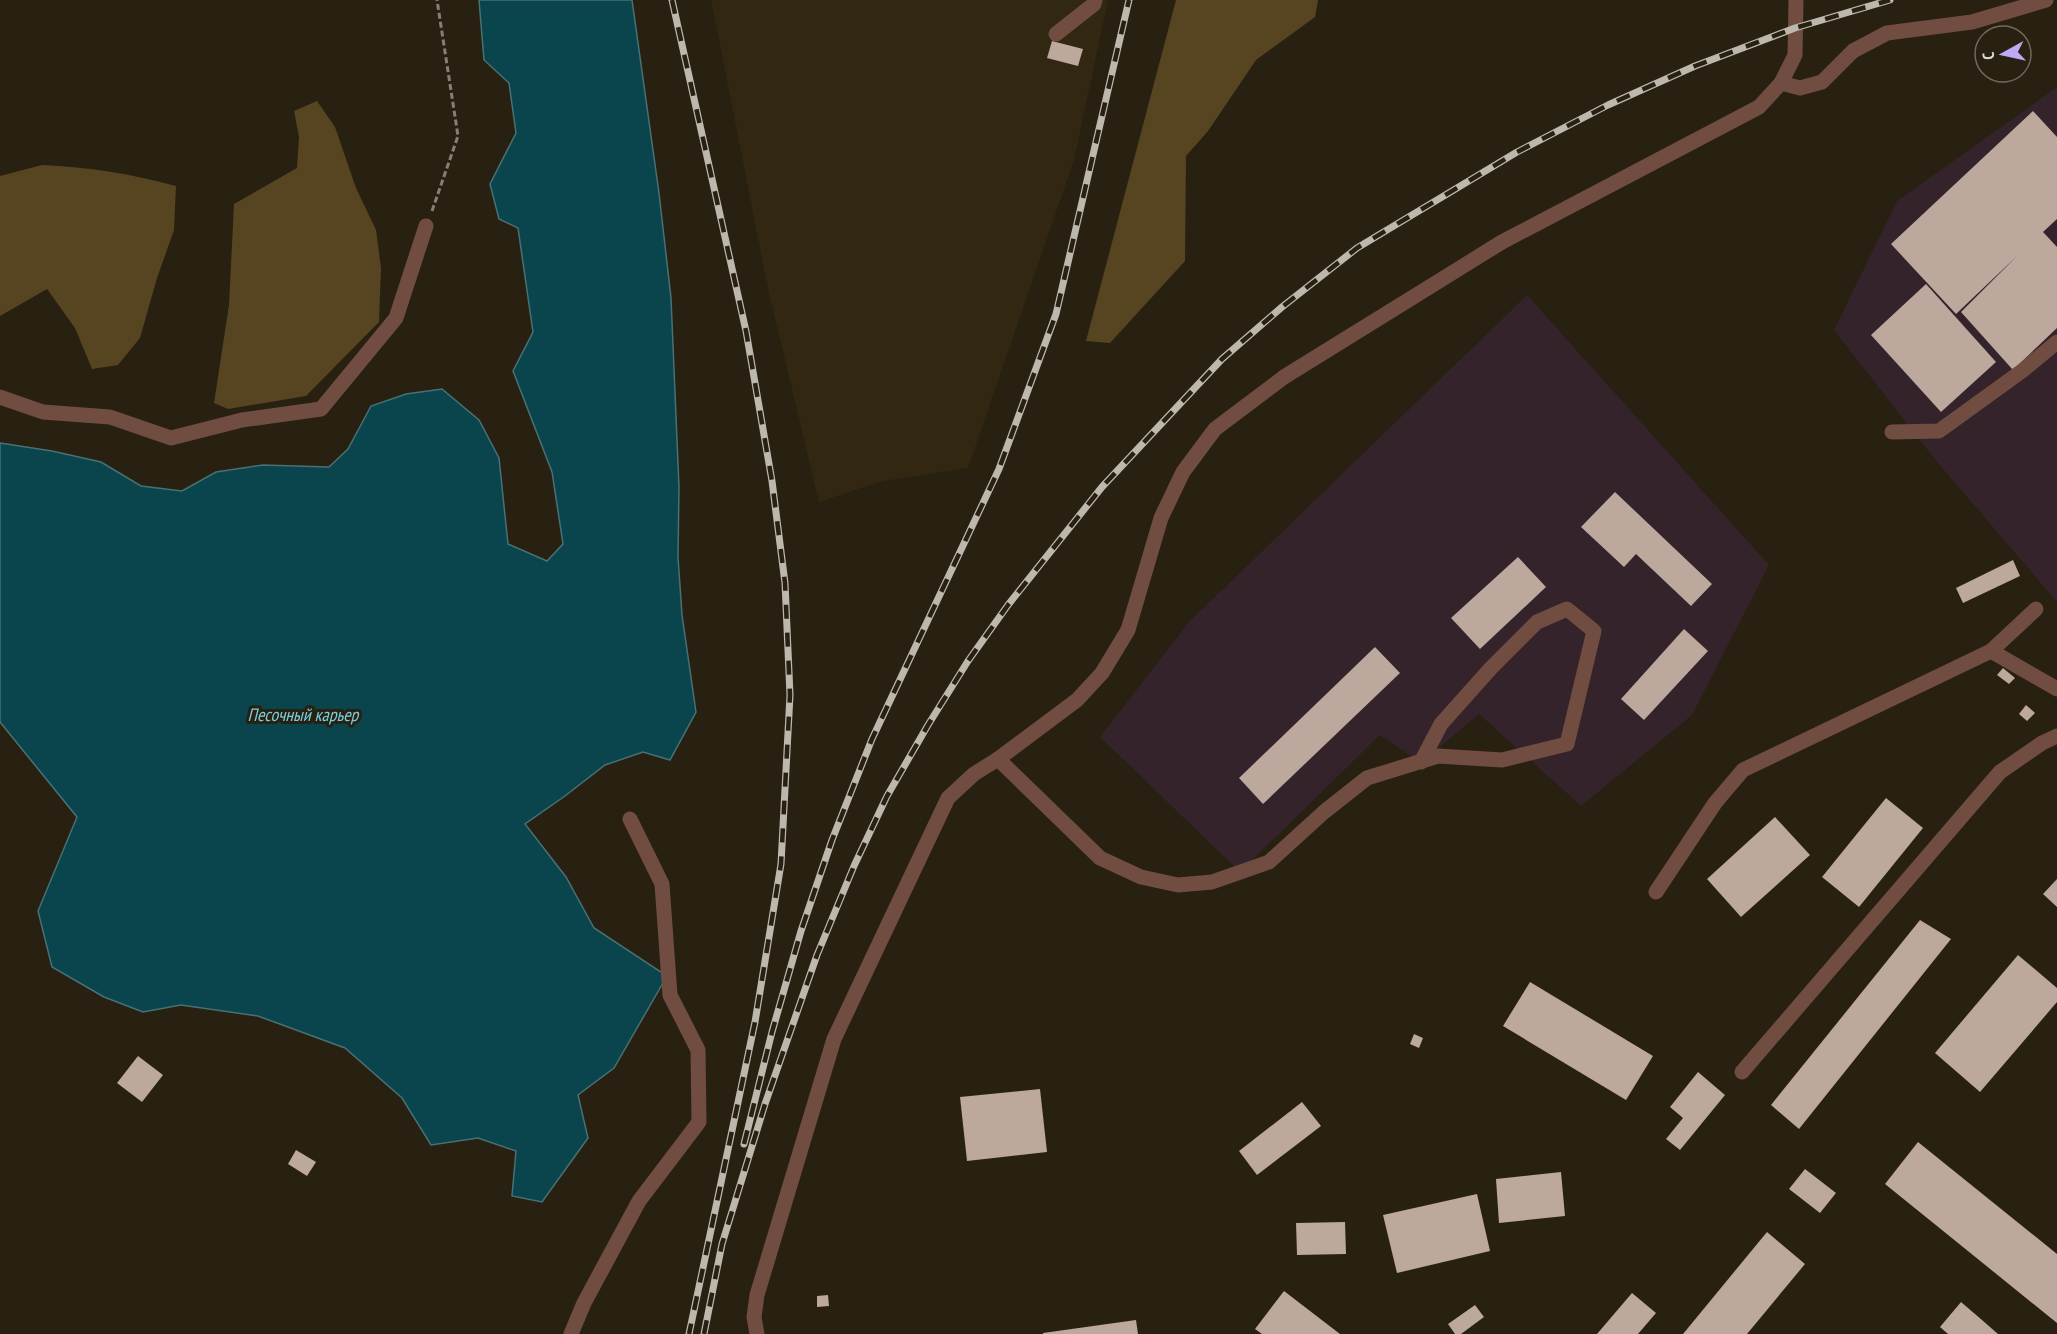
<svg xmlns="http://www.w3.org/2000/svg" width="2057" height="1334" viewBox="0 0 2057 1334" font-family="'PT Sans Narrow',sans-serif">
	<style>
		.industrial { fill: #34232b }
		.built { fill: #322711 }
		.forest { fill: #574521 }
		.water { fill: #0a454e; stroke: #497174; stroke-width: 1.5 }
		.building { fill: #bca89c }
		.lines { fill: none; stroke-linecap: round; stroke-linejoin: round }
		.path { stroke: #867f73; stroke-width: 3; stroke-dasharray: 6 3; stroke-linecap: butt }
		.minor { stroke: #714d41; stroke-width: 15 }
		.rail-casing { stroke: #bdb8ad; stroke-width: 7 }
		.rail { stroke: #282011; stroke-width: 4.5; stroke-dasharray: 14; stroke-linecap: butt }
		.labels { text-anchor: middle; stroke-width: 6; stroke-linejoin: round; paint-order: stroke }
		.water-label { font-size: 18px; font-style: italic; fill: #76cede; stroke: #282011 }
	</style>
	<rect width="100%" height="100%" fill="#282011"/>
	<!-- industrial -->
	<g class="industrial">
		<path d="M2057,87V602L1933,457L1834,330L1897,201Z"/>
		<path d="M1527,295L1769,565L1692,715L1581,806L1479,714L1421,763L1380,735L1240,872L1100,737L1189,622Z"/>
	</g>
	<!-- built -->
	<path class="built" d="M711,0H1108L1074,160L968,468L883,481L819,502L769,293Z"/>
	<!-- forest -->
	<g class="forest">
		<path d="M1176,0H1318L1315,17L1256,60L1208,131L1186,156L1185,261L1110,343L1086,341Z"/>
		<path d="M317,101L335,127L356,188L376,230L381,268L379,322L306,396L228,409L214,403L229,305L234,204L297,168L299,137L294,111Z"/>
		<path d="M42,165C88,167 132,174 176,186L174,230L157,278L140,338L118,365L92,369L75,328L47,289L0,316V176Z"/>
	</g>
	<!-- water -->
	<path class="water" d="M479,0H632L659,193L671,298L679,487L678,557L682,615L696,712L670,760L643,752L605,765L565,796L525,824L566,877L594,928L667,976L614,1068L578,1095L588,1138L542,1202L512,1196L516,1151L478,1138L431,1145L402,1098L345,1048L258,1016L181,1005L143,1012L104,997L52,967L38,911L77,817L0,722V443L52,451L101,462L141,486L182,491L216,472L263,465L329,467L348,449L371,406L406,394L442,389L479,420L499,458L508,544L547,561L563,544L552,472L513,371L533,332L518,228L499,219L490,184L516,133L509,83L484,60Z"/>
	<!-- building -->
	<g class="building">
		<path d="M1052,41L1083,49L1078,66L1047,58Z"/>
		<path d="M2033,111L2057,137V219L2043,232L2057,247V328L2013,370L1961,312L2017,256L1956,314L1891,244Z"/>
		<path d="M1926,284L1996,362L1941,412L1871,335Z"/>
		<path d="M1615,492L1712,584L1691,606L1636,554L1624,567L1581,527Z"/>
		<path d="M1518,557L1546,587L1480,649L1451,618Z"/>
		<path d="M2013,560L2020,576L1963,603L1956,588Z"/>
		<path d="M1684,629L1708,651L1644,720L1621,699Z"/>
		<path d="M1375,647L1400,673L1263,804L1239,778Z"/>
		<path d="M2003,668L2015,678L2009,684L1997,675Z"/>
		<path d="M2026,705L2035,713L2027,721L2019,714Z"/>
		<path d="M1886,798L1923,828L1859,907L1822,877Z"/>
		<path d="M1775,817L1810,855L1741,917L1707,879Z"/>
		<path d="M2057,879V907L2043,894Z"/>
		<path d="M1920,920L1951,939L1799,1129L1771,1105Z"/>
		<path d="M2018,955L2057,988V1002L1980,1092L1935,1053Z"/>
		<path d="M1530,982L1653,1056L1626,1100L1503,1026Z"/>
		<path d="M1414,1034L1423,1038L1419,1048L1410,1044Z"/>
		<path d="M138,1056L163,1075L142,1102L117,1083Z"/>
		<path d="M1698,1072L1725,1095L1680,1150L1666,1139L1683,1118L1670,1107Z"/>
		<path d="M1040,1089L1047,1152L967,1161L960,1097Z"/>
		<path d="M1302,1102L1321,1126L1257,1175L1239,1151Z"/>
		<path d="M1918,1142L2057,1254V1323L1885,1184Z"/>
		<path d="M296,1150L316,1162L307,1176L288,1164Z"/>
		<path d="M1805,1169L1836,1193L1820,1213L1789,1189Z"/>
		<path d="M1561,1172L1565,1216L1499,1223L1496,1179Z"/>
		<path d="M1477,1194L1490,1251L1397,1273L1383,1215Z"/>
		<path d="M1345,1222L1346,1254L1297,1255L1296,1223Z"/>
		<path d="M1767,1232L1805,1264L1747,1334H1683Z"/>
		<path d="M1284,1291L1340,1334H1262L1255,1329Z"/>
		<path d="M1632,1293L1656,1313L1638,1334H1597Z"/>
		<path d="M828,1295L829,1306L817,1307V1296Z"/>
		<path d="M1961,1302L1982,1320L1998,1334H1948L1940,1327Z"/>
		<path d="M1475,1305L1484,1317L1461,1334H1455L1448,1324Z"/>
		<path d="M1136,1320L1138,1334H1043V1333Z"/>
	</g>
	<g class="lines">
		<!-- path -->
		<path class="path" d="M432,211L458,136L437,0"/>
		<!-- minor -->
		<g class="minor">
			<path d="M1056,34L1094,4L1095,0"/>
			<path d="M1781,83L1800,88L1822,82L1853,51L1887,33L1972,22L2046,0"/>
			<path d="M0,397L43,412L110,417L171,438L242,420L321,409L396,318L426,226"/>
			<path d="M1892,432L1939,431L2022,371L2057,342"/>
			<path d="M1991,651L2036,609"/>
			<path d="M998,759L1100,858L1141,877L1178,885L1212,882L1269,862L1324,812L1367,778L1438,756L1502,760L1567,744L1594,631L1567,609L1537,622L1491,668L1441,724L1421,762"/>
			<path d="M1656,892L1715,803L1743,770L1991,651L2057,689"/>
			<path d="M1742,1072L2000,772L2042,743L2057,736"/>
			<path d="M571,1334L584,1303L639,1201L699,1122L698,1050L670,995L662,884L630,819"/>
			<path d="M757,1334L754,1317L757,1295L834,1039L948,798L974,774L998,759L1077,700L1102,673L1128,630L1161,518L1183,472L1215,429L1284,377L1502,242L1759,107L1781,83L1795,55L1796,0"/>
		</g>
		<defs>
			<g id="rail">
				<path d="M672,0L746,331L772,481L785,583L790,695L781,864L755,1022L689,1334"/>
				<path d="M744,1144L772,1032L801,931L832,840L872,739L999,469L1056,314L1129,0"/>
				<path d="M704,1334L722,1244L765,1104L817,955L854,866L887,796L928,725L968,661L1008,605L1102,487L1222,359L1282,307L1357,248L1517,152L1608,105L1695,66L1795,28L1890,0"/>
			</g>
		</defs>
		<!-- rail casing -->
		<use href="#rail" class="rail-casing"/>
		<!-- rail -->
		<use href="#rail" class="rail"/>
	</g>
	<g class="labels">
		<!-- water labels -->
		<g class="water-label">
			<text x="303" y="721">Песочный карьер</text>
		</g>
	</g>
	<!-- north arrow -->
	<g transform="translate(2003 54) rotate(262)"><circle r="28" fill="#282011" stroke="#70695c" stroke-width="1.5"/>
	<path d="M0-4.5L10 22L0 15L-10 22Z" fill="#bea9f4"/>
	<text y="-9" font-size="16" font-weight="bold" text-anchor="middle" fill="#dcd7cd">С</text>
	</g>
</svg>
